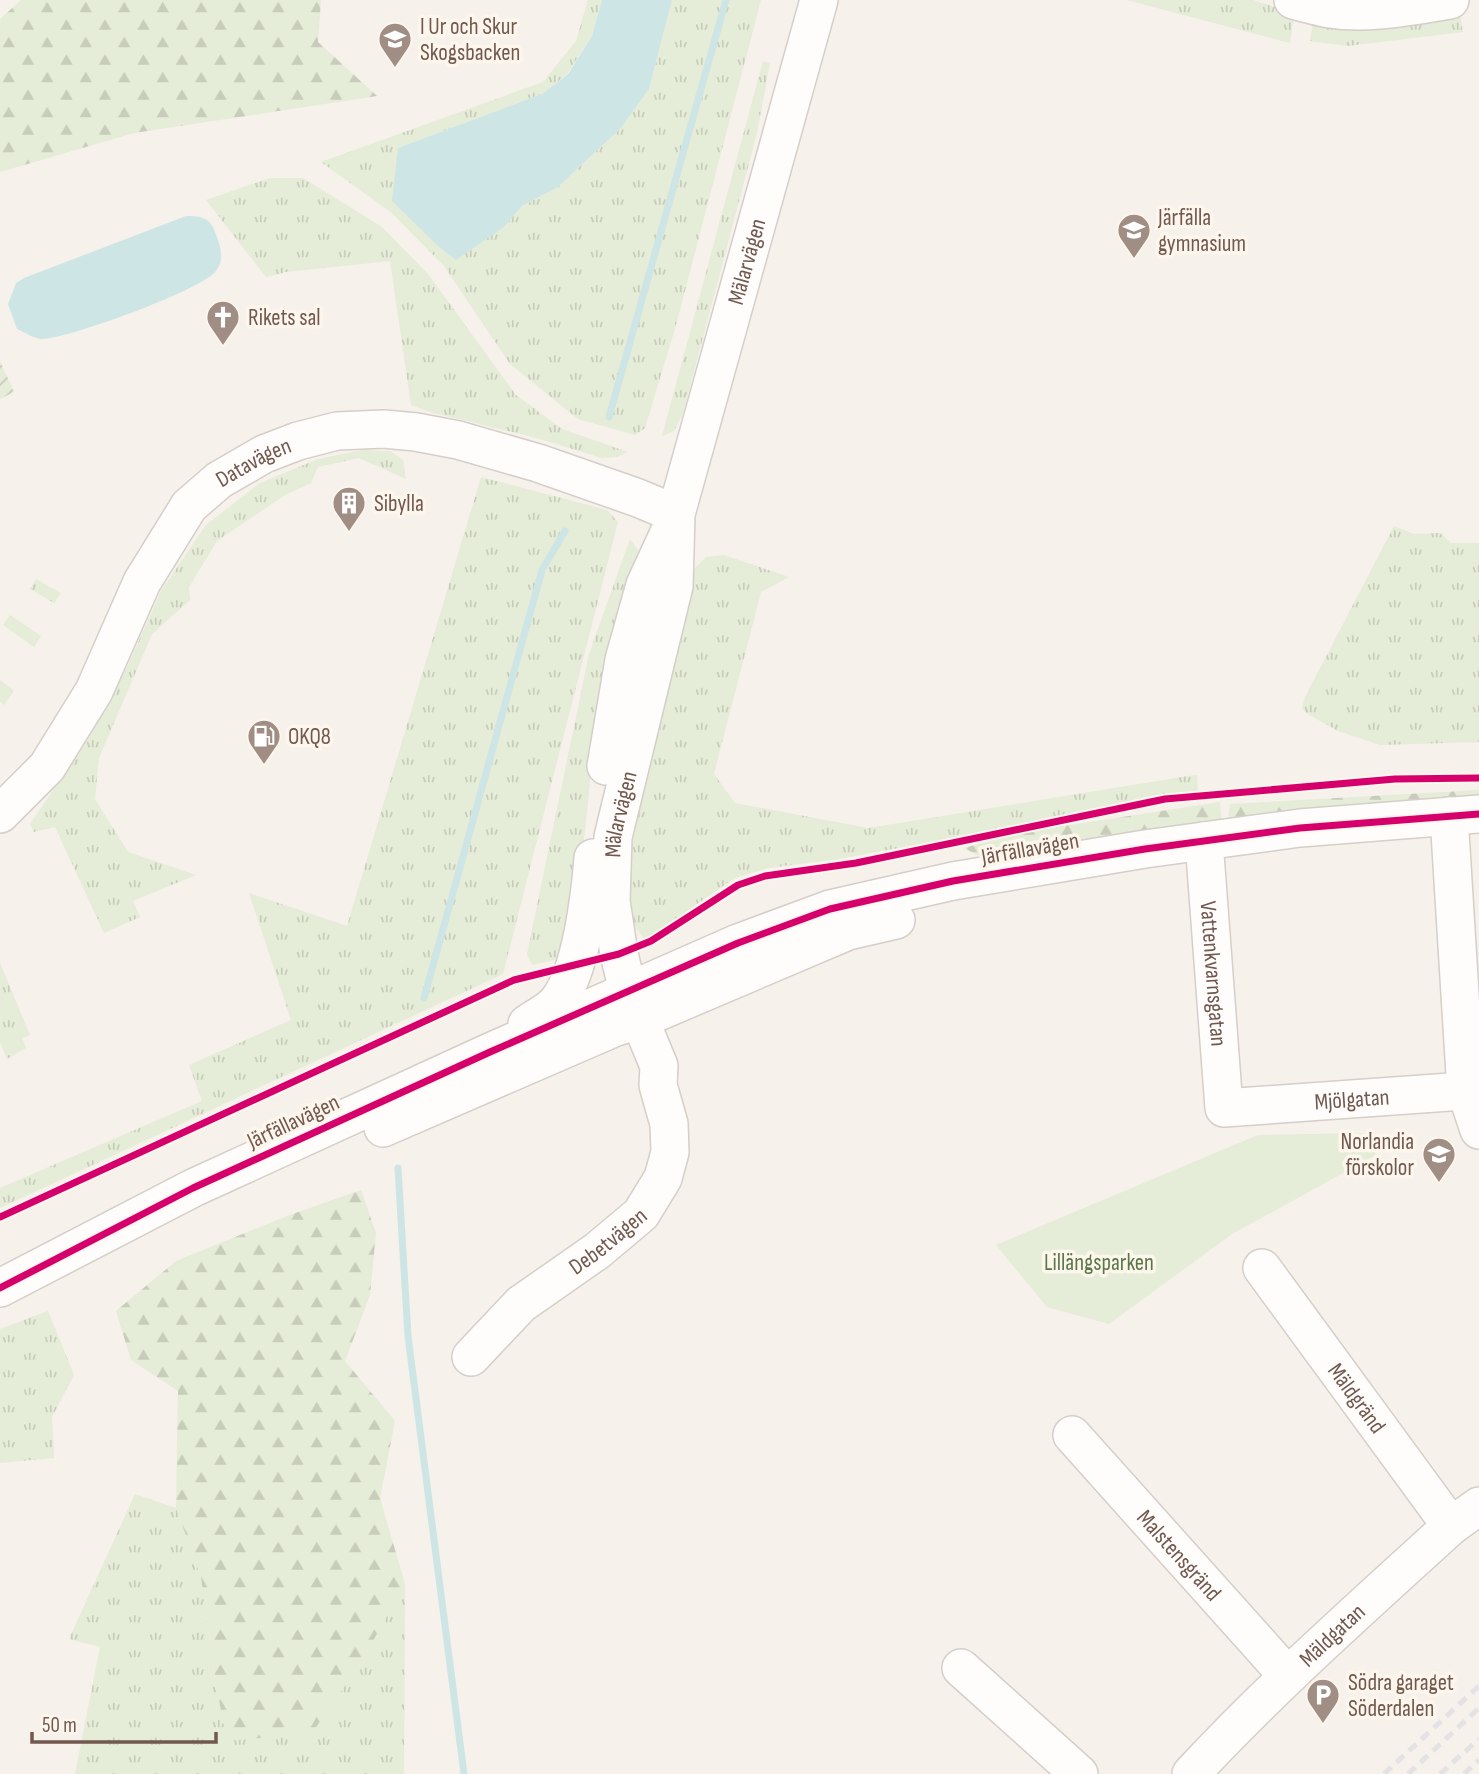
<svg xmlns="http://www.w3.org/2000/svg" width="1479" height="1774" viewBox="0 0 1479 1774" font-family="'Sofia Sans Condensed',sans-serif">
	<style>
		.grass { fill: url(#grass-tufts) }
		.forest { fill: url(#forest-firs) }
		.park { fill: #e5ecd7 }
		.garden { fill: url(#garden-furrows) }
		.water { fill: #cee5e5 }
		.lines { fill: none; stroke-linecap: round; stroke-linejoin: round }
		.stream { stroke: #cee5e5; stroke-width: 7 }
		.minor-casing { stroke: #d5cec9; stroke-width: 40 }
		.minor { stroke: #fefdfc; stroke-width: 37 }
		.rail { stroke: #e4e2e4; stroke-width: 5; stroke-dasharray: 10 7; stroke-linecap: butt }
		.cycleway-casing { stroke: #fdf6ed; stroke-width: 11 }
		.cycleway { stroke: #d6006c; stroke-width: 7 }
		.labels { text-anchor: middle; stroke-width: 7; stroke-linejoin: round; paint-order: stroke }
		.poi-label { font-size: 23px; fill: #72584e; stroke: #fdf6ed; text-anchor: start }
		.street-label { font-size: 23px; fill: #72584e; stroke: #fdf6ed }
		.park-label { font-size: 23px; fill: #597747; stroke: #fdf6ed }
	</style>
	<defs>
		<pattern id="grass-tufts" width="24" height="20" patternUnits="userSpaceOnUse" patternTransform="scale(1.75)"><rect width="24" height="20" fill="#e5ecd7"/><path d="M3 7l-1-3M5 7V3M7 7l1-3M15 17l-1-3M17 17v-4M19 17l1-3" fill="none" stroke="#c8ccba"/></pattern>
		<pattern id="forest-firs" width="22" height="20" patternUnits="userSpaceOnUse" patternTransform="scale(1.75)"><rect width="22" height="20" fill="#e5ecd7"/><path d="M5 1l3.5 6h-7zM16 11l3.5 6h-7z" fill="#c8ccba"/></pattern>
		<pattern id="garden-furrows" width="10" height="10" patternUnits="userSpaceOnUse" patternTransform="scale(1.75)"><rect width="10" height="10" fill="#e5ecd7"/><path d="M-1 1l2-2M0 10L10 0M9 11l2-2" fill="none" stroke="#c8ccba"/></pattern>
	</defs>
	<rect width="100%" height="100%" fill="#f6f1eb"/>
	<!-- grass -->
	<g class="grass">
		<path d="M588,0H602L592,36L567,74L542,94L398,148L504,227L522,206L558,187L621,128L649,89L672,0H761L676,325L645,428L635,435L578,419L510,364L444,266L392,213L321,162L543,82L576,41Z"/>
		<path d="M1127,0H1253L1294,13L1290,43Z"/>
		<path d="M1460,13L1463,32L1347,46L1310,41L1314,16Z"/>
		<path d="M763,61L770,63L757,133L683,413L674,431L662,436Z"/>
		<path d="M270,178H303L382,227L428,274L516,395L562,429L628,452L617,457L602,458L533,437L430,412L411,405L390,261L286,272L266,277L206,200Z"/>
		<path d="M363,450L390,451L403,460L406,479L359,458L318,467L311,483L285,495L217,541L189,587L190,600L152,634L99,758L95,799L128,852L196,875L133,901L140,917L104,933L55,827L34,832L30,824L89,738L128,665L161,591L206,525L260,483L318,459Z"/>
		<path d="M481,477L607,510L618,522L503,974L0,1208V1188L202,1101L189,1065L291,1020L249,893L347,926Z"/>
		<path d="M1394,526L1414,534L1440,533L1451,543H1479V742L1380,745L1338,731L1306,713L1302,708L1305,697Z"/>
		<path d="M630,539L638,550L639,571L592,764L577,905L562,958L532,965L527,954L589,654Z"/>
		<path d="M724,555L789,577L761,592L714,774L735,803L868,828L1188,776L1197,775L1198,793L839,859L768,868L735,878L646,939L643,938L633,923L625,875L695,568L706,557Z"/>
		<path d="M36,579L61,593L54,603L30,589Z"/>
		<path d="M10,615L41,636L34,647L3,625Z"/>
		<path d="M0,680L14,691L4,705L0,701Z"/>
		<path d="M0,963L30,1035L22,1038L26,1048L7,1059L0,1042Z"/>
		<path d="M48,1311L74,1375L52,1417L54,1458L0,1463V1329Z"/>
		<path d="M135,1494L176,1508L201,1577L215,1681L227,1740L312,1733L360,1664L405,1584L404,1774H75L100,1647L69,1639Z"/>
	</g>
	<!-- forest -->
	<g class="forest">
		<path d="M21,0H321L318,42L377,96L134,133L0,172V19Z"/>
		<path d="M1479,790V807L1227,830L1230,804Z"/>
		<path d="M1220,802L1222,831L993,863L964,848L1024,832Z"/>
		<path d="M361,1190L376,1233L370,1295L345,1361L395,1421L380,1498L405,1584L360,1664L312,1733L227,1741L215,1681L201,1577L176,1508L178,1391L131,1360L116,1311L176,1261L287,1216Z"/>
	</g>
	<!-- park -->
	<path class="park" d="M1367,1133L1376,1155L1232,1234L1109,1324L1047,1307L996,1245L1258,1135Z"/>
	<!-- garden -->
	<path class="garden" d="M0,361L14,392L0,399Z"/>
	<!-- water -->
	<g class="water">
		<path d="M602,0H672L649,89L621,128L558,187L522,206L504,227L456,260L439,247L392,201L398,148L542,94L568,74L592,36Z"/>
		<path d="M186,216C200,216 210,217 215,232C220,245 226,260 215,272C199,291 67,339 42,339C35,339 24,332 17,329L8,304L16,283L24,278Z"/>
	</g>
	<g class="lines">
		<!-- stream -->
		<g class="stream">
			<path d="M609,417L726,0"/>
			<path d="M424,998L542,570L565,531"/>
			<path d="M398,1168L408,1336L464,1774"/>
		</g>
		<defs>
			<g id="minor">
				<path d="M1293,0C1305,3 1318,7 1330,9C1369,15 1412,6 1450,0"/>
				<path d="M606,766L624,660L645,585L669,533"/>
				<path id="s1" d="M0,814L47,767L94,691L142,582L189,506L219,480L264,454L298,441L337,431L384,429L416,432L458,440L538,463L638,498L676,514"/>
				<path d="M1449,816L1466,1091L1479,1130"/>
				<path id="s2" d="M1204,841L1224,1108L1479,1090"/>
				<path d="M527,1024C537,1017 551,1010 558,1001C581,972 590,896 593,858"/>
				<path d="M383,1128L616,1027L639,1020L848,931L896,920"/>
				<path id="s3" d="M1262,1268L1451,1526"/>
				<path d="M0,1288L193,1188L490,1052L738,943L830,909L953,881L1145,849L1300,828L1479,814"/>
				<path id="s4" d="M471,1357L521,1304L597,1251L641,1214L663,1178L670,1152L669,1124L658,1085L659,1066L628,991L619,954L611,901L613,837L674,586L676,514L819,0"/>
				<path id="s5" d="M1072,1435L1287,1675"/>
				<path d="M961,1668L1079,1774"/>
				<path id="s6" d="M1191,1774C1273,1686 1362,1607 1451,1526L1479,1506"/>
			</g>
		</defs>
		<!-- minor casing -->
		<use href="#minor" class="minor-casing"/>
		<!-- minor -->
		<use href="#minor" class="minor"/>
		<!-- rail -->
		<g class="rail">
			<path d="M1384,1774L1479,1686"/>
			<path d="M1408,1774L1479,1708"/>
			<path d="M1440,1774L1479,1739"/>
			<path d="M1464,1774L1479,1760"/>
		</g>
		<defs>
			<g id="cycleway">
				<path d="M0,1217L514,980L619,954L651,941L738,885L765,876L856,863L1165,799L1395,779L1479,778"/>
				<path d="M0,1288L193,1188L490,1052L738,943L830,909L953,881L1145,849L1300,828L1479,814"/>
			</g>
		</defs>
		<!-- cycleway casing -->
		<use href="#cycleway" class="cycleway-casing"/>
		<!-- cycleway -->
		<use href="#cycleway" class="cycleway"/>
	</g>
	<!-- icons -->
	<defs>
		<symbol id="school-pin" viewBox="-11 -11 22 30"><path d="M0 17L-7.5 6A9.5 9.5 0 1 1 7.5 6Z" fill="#a08e85" stroke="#fdf6ed"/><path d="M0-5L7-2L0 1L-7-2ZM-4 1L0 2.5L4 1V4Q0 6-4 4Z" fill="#fff"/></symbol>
		<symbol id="church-pin" viewBox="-11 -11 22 30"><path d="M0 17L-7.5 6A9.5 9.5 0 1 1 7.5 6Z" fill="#a08e85" stroke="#fdf6ed"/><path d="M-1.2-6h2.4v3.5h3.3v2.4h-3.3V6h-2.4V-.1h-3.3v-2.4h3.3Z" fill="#fff"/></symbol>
		<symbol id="building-pin" viewBox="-11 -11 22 30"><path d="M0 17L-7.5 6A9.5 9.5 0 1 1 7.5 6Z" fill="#a08e85" stroke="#fdf6ed"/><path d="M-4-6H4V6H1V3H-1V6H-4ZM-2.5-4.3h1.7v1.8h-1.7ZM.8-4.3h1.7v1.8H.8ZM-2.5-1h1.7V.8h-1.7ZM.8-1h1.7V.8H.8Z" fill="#fff"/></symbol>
		<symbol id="fuel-pin" viewBox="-11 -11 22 30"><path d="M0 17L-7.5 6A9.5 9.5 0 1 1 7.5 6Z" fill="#a08e85" stroke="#fdf6ed"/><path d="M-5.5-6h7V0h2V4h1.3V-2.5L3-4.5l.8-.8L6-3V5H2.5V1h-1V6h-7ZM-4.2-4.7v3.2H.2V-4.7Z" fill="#fff"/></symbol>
		<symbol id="parking-pin" viewBox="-11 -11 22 30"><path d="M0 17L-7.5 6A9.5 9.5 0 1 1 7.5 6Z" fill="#a08e85" stroke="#fdf6ed"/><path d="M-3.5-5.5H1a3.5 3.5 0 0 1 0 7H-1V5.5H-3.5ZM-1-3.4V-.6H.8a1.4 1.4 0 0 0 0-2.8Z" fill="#fff"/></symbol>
	</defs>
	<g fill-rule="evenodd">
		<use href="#school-pin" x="376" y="20" width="38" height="52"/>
		<use href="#school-pin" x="1115" y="211" width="38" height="52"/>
		<use href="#church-pin" x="204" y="298" width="38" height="52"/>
		<use href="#building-pin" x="330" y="484" width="38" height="52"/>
		<use href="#fuel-pin" x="245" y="717" width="38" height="52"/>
		<use href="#school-pin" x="1420" y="1135" width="38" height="52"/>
		<use href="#parking-pin" x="1304" y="1676" width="38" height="52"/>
	</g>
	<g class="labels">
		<!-- poi labels -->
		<g class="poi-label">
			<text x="420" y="34">I Ur och Skur<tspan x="420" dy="26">Skogsbacken</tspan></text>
			<text x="1158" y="225">Järfälla<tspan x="1158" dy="26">gymnasium</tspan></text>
			<text x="248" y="325">Rikets sal</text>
			<text x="374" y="511">Sibylla</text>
			<text x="288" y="744">OKQ8</text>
			<text x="1414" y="1149" text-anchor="end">Norlandia<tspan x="1414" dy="26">förskolor</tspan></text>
			<text x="1348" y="1690">Södra garaget<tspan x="1348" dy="26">Söderdalen</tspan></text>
		</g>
		<!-- street labels -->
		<g class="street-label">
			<text dy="8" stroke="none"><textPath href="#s4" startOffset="1209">Mälarvägen</textPath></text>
			<text dy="8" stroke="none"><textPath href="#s1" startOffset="443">Datavägen</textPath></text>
			<text dy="8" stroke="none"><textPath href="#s4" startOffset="640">Mälarvägen</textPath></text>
			<text transform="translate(1030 848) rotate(-10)" y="8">Järfällavägen</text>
			<text dy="8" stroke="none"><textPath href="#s2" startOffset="133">Vattenkvarnsgatan</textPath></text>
			<text dy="8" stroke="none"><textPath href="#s2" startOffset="396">Mjölgatan</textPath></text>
			<text transform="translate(293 1121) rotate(-25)" y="8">Järfällavägen</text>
			<text dy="8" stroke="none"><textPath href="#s4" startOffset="180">Debetvägen</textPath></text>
			<text dy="8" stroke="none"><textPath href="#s3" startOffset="161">Mäldgränd</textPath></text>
			<text dy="8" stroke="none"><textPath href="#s5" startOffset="161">Malstensgränd</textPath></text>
			<text dy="8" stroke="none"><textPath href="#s6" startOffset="198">Mäldgatan</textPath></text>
		</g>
		<!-- park labels -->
		<g class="park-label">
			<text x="1099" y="1270">Lillängsparken</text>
		</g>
	</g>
	<!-- scale -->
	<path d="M32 1732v10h184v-10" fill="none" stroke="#72584e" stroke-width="3.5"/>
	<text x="42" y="1732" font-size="21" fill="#72584e" stroke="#fdf6ed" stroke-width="5" paint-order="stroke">50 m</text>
</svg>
